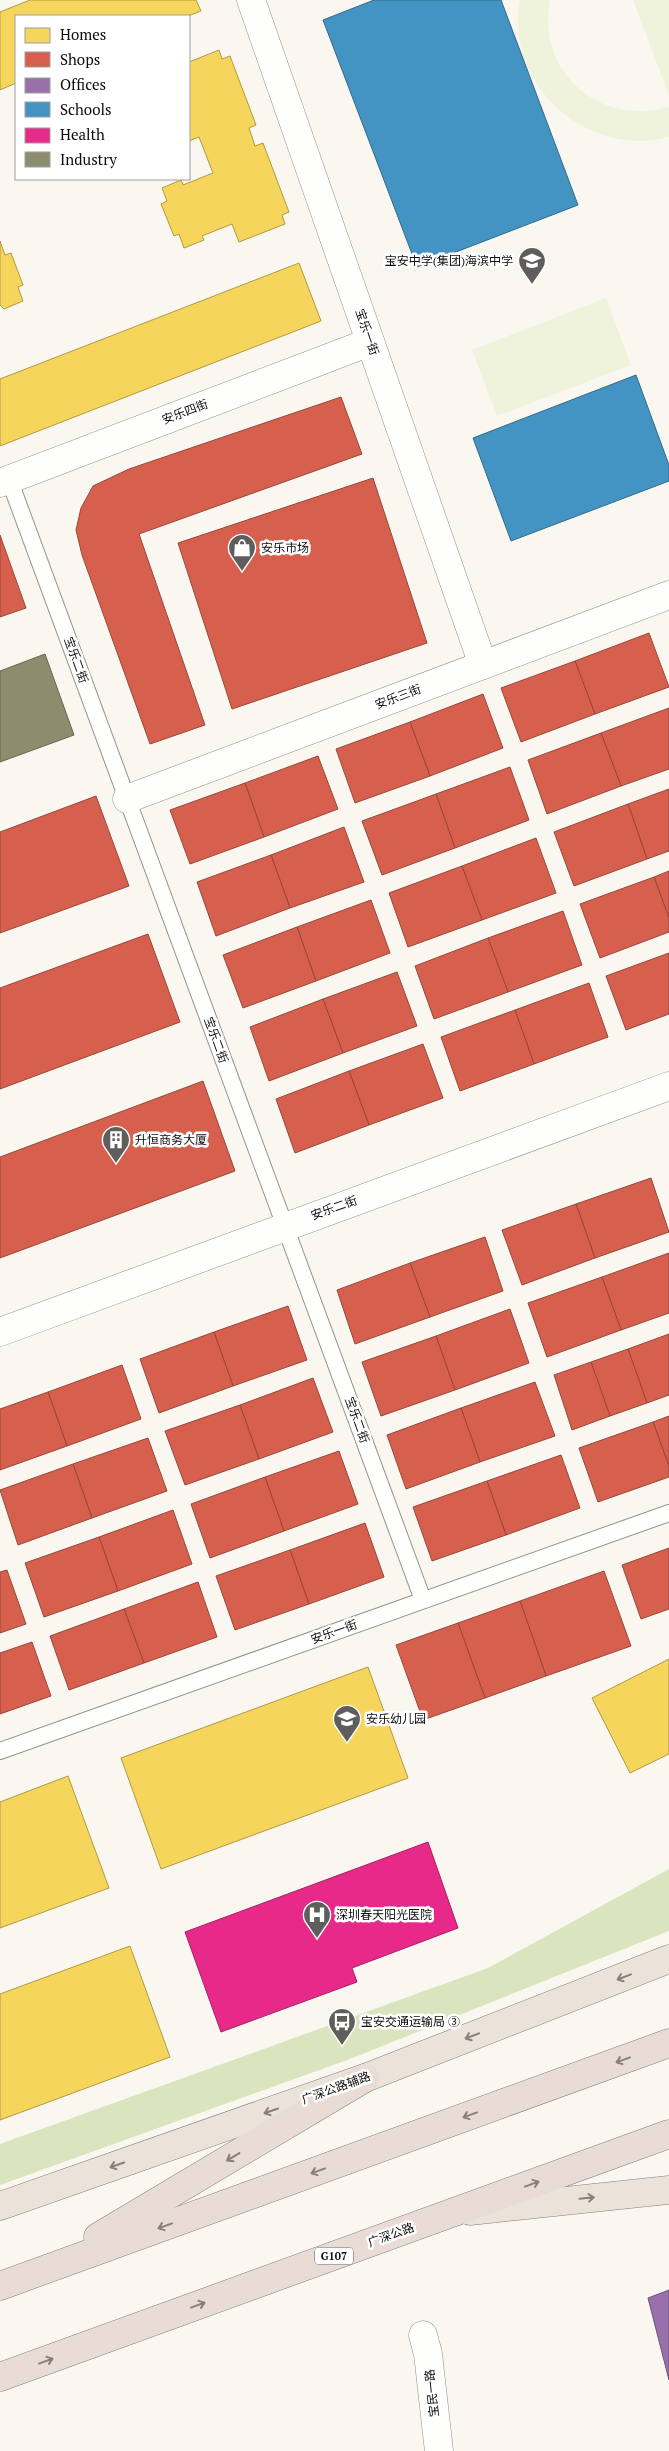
<svg xmlns="http://www.w3.org/2000/svg" width="669" height="2451" viewBox="0 0 669 2451" font-family="'PT Serif','Noto Sans SC',serif">
	<style>
		.forest { fill: #dae5bf }
		.pitch { fill: #f0f3db }
		.homes { fill: #f6d55c; stroke: #b09944 }
		.shops { fill: #d6604d; stroke: #99473a }
		.offices { fill: #9970ab; stroke: #6f527b }
		.schools { fill: #4393c3; stroke: #326a8c }
		.health { fill: #e7298a; stroke: #a52064 }
		.industry { fill: #8c8c6e; stroke: #666651 }
		.lines { fill: none; stroke-linecap: round; stroke-linejoin: round }
		.lane-casing { stroke: #93928f; stroke-width: 18 }
		.street-casing { stroke: #93928f; stroke-width: 29 }
		.primary-casing { stroke: #807f7c; stroke-width: 29 }
		.highway-casing { stroke: #807f7c; stroke-width: 29 }
		.lane { stroke: #fefefd; stroke-width: 16 }
		.street { stroke: #fefefd; stroke-width: 28 }
		.primary { stroke: #ebe3d9; stroke-width: 28 }
		.highway { stroke: #e9dbd5; stroke-width: 28 }
		.oneway { stroke: #87827d }
		.oneway2 { stroke: #867e7b }
		.labels { text-anchor: middle; stroke-width: 5; stroke-linejoin: round; paint-order: stroke }
		.shield { fill: #fff; stroke: #555; stroke-width: 1 }
		.shield-label { font-size: 11px; font-weight: bold; fill: #0c0c0c }
		.poi-label { font-size: 12px; fill: #0c0c0c; stroke: #fff; text-anchor: start }
		.street-label { font-size: 12px; fill: #0c0c0c; stroke: #fff }
	</style>
	<rect width="100%" height="100%" fill="#faf7f0"/>
	<!-- forest -->
	<path class="forest" d="M669,1869V1931L350,2059L0,2185V2144L488,1968Z"/>
	<!-- pitch -->
	<g class="pitch">
		<path d="M520,0H550C536,72 600,127 669,107V137C588,159 503,84 520,0Z"/>
		<path d="M633,0H669V95Z"/>
		<path d="M606,298L631,365L497,416L472,350Z"/>
	</g>
	<!-- homes -->
	<g class="homes">
		<path d="M30,0H196L201,11L188,16H16V83L0,90V12Z"/>
		<path d="M219,50L222,59L230,56L256,125L249,128L255,146L263,143L289,212L282,215L285,224L239,242L232,224L202,236L204,240L184,248L179,234L174,236L161,204L167,201L162,188L181,180L183,185L213,173L199,137L189,141V62Z"/>
		<path d="M0,241L5,255L11,253L23,285L18,287L23,301L4,309L0,305Z"/>
		<path d="M299,263L321,321L0,446V379Z"/>
		<path d="M669,1659V1754L630,1773L592,1698Z"/>
		<path d="M368,1667L408,1778L161,1869L121,1758Z"/>
		<path d="M68,1776L109,1888L0,1928V1802Z"/>
		<path d="M130,1946L170,2057L0,2120V1994Z"/>
	</g>
	<!-- shops -->
	<g class="shops">
		<path d="M341,397L362,454L139,534L205,725L150,744L82,555L76,530L81,508L93,486L129,469Z"/>
		<path d="M373,478L427,643L232,709L178,543Z"/>
		<path d="M0,535L26,608L0,617Z"/>
		<path d="M649,633L669,687L595,714L575,661Z"/>
		<path d="M575,661L595,714L521,742L501,688Z"/>
		<path d="M483,694L503,748L430,776L410,722Z"/>
		<path d="M669,708V769L621,786L601,733Z"/>
		<path d="M410,722L430,776L355,803L336,749Z"/>
		<path d="M601,733L621,786L547,814L528,760Z"/>
		<path d="M318,756L338,809L264,837L245,783Z"/>
		<path d="M510,767L529,820L455,848L436,794Z"/>
		<path d="M245,783L264,837L190,864L170,810Z"/>
		<path d="M669,789V851L647,859L628,804Z"/>
		<path d="M436,794L455,848L382,875L362,821Z"/>
		<path d="M96,796L129,886L0,933V832Z"/>
		<path d="M628,804L647,859L574,886L554,832Z"/>
		<path d="M344,827L364,882L290,908L271,855Z"/>
		<path d="M536,838L556,893L482,920L462,866Z"/>
		<path d="M271,855L290,908L216,936L197,882Z"/>
		<path d="M462,866L482,920L408,947L389,893Z"/>
		<path d="M669,871V918L654,877Z"/>
		<path d="M654,877L669,918V932L600,958L580,904Z"/>
		<path d="M371,900L390,953L316,981L297,927Z"/>
		<path d="M563,911L582,965L508,992L488,938Z"/>
		<path d="M297,927L316,981L243,1008L223,955Z"/>
		<path d="M148,934L180,1022L0,1089V988Z"/>
		<path d="M488,938L508,992L434,1019L415,966Z"/>
		<path d="M669,953V1014L626,1030L606,976Z"/>
		<path d="M397,972L417,1026L343,1053L323,999Z"/>
		<path d="M589,983L608,1037L534,1064L515,1010Z"/>
		<path d="M323,999L343,1053L269,1081L250,1027Z"/>
		<path d="M515,1010L534,1064L460,1091L441,1037Z"/>
		<path d="M423,1044L443,1098L369,1125L349,1071Z"/>
		<path d="M349,1071L369,1125L295,1153L276,1099Z"/>
		<path d="M203,1081L235,1171L0,1258V1157Z"/>
		<path d="M651,1178L669,1232L595,1258L576,1204Z"/>
		<path d="M576,1204L595,1258L522,1285L502,1230Z"/>
		<path d="M485,1237L503,1291L430,1317L410,1263Z"/>
		<path d="M669,1253V1313L621,1330L602,1277Z"/>
		<path d="M410,1263L430,1317L355,1344L337,1290Z"/>
		<path d="M602,1277L621,1330L547,1357L528,1303Z"/>
		<path d="M288,1306L307,1360L233,1386L214,1332Z"/>
		<path d="M510,1309L529,1363L455,1390L436,1336Z"/>
		<path d="M214,1332L233,1386L159,1413L140,1359Z"/>
		<path d="M669,1334V1395L647,1403L628,1349Z"/>
		<path d="M436,1336L455,1390L381,1416L362,1362Z"/>
		<path d="M628,1349L647,1403L610,1416L591,1362Z"/>
		<path d="M591,1362L610,1416L572,1430L554,1375Z"/>
		<path d="M122,1365L141,1419L67,1446L48,1392Z"/>
		<path d="M313,1378L333,1432L259,1459L240,1405Z"/>
		<path d="M535,1382L555,1436L480,1462L461,1408Z"/>
		<path d="M48,1392L67,1446L0,1470V1409Z"/>
		<path d="M240,1405L259,1459L185,1485L165,1431Z"/>
		<path d="M461,1408L480,1462L406,1489L387,1435Z"/>
		<path d="M669,1416V1466L653,1422Z"/>
		<path d="M653,1422L669,1466V1477L598,1502L579,1448Z"/>
		<path d="M148,1438L167,1491L92,1518L73,1464Z"/>
		<path d="M339,1451L358,1504L284,1531L265,1477Z"/>
		<path d="M561,1455L580,1508L506,1535L487,1481Z"/>
		<path d="M73,1464L92,1518L18,1545L0,1490Z"/>
		<path d="M265,1477L284,1531L210,1558L191,1504Z"/>
		<path d="M487,1481L506,1535L432,1561L413,1507Z"/>
		<path d="M173,1510L192,1564L118,1591L99,1537Z"/>
		<path d="M365,1523L384,1577L309,1604L290,1550Z"/>
		<path d="M99,1537L118,1591L44,1617L25,1563Z"/>
		<path d="M669,1548V1609L641,1619L622,1565Z"/>
		<path d="M290,1550L309,1604L235,1630L216,1576Z"/>
		<path d="M7,1570L26,1624L0,1633V1572Z"/>
		<path d="M604,1571L631,1646L546,1676L520,1601Z"/>
		<path d="M198,1582L217,1637L144,1663L124,1609Z"/>
		<path d="M520,1601L546,1676L485,1698L458,1623Z"/>
		<path d="M124,1609L144,1663L69,1690L50,1636Z"/>
		<path d="M458,1623L485,1698L423,1720L396,1645Z"/>
		<path d="M32,1642L51,1696L0,1714V1653Z"/>
	</g>
	<!-- offices -->
	<path class="offices" d="M669,2290V2380L648,2298Z"/>
	<!-- schools -->
	<g class="schools">
		<path d="M374,0H501L578,205L417,267L323,20Z"/>
		<path d="M636,375L669,465V481L511,541L473,438Z"/>
	</g>
	<!-- health -->
	<path class="health" d="M428,1842L458,1928L352,1968L357,1982L221,2032L185,1932Z"/>
	<!-- industry -->
	<path class="industry" d="M45,654L74,735L0,762V671Z"/>
	<g class="lines">
		<defs>
			<g id="lane">
				<path d="M9,479L423,1600"/>
				<path d="M0,1751L669,1513"/>
			</g>
			<g id="street">
				<path d="M251,0L483,665"/>
				<path d="M0,483L370,342"/>
				<path d="M127,799L669,595"/>
				<path d="M0,1332L669,1086"/>
				<path d="M423,2335L428,2354L439,2451"/>
			</g>
			<g id="primary">
				<path d="M0,2206L365,2078L669,1959"/>
				<path d="M470,2211L669,2190"/>
			</g>
			<g id="highway">
				<path d="M98,2237L365,2078"/>
				<path d="M0,2286L669,2043"/>
				<path d="M0,2377L669,2134"/>
			</g>
		</defs>
		<!-- lane casing -->
		<use href="#lane" class="lane-casing"/>
		<!-- street casing -->
		<use href="#street" class="street-casing"/>
		<!-- primary casing -->
		<use href="#primary" class="primary-casing"/>
		<!-- highway casing -->
		<use href="#highway" class="highway-casing"/>
		<!-- lane -->
		<use href="#lane" class="lane"/>
		<!-- street -->
		<use href="#street" class="street"/>
		<!-- primary -->
		<use href="#primary" class="primary"/>
		<!-- highway -->
		<use href="#highway" class="highway"/>
	</g>
	<!-- one-way arrows -->
	<defs><path id="oneway-shaft" d="M-6 0H5M1.5-3L5.5 0L1.5 3" fill="none" stroke-width="1.6" stroke-linecap="round" stroke-linejoin="round" transform="scale(1.25)"/></defs>
	<g class="oneway">
		<use href="#oneway-shaft" transform="translate(624 1977) rotate(159)"/>
		<use href="#oneway-shaft" transform="translate(472 2036) rotate(159)"/>
		<use href="#oneway-shaft" transform="translate(271 2111) rotate(161)"/>
		<use href="#oneway-shaft" transform="translate(117 2165) rotate(161)"/>
		<use href="#oneway-shaft" transform="translate(587 2198) rotate(-6)"/>
	</g>
	<g class="oneway2">
		<use href="#oneway-shaft" transform="translate(623 2060) rotate(160)"/>
		<use href="#oneway-shaft" transform="translate(470 2115) rotate(160)"/>
		<use href="#oneway-shaft" transform="translate(233 2157) rotate(149)"/>
		<use href="#oneway-shaft" transform="translate(318 2171) rotate(160)"/>
		<use href="#oneway-shaft" transform="translate(532 2184) rotate(-20)"/>
		<use href="#oneway-shaft" transform="translate(165 2226) rotate(160)"/>
		<use href="#oneway-shaft" transform="translate(198 2305) rotate(-20)"/>
		<use href="#oneway-shaft" transform="translate(46 2361) rotate(-20)"/>
	</g>
	<!-- icons -->
	<defs>
		<symbol id="school-pin" viewBox="-11 -11 22 30"><path d="M0 17L-7.5 6A9.5 9.5 0 1 1 7.5 6Z" fill="#5f5e5c" stroke="#fff"/><path d="M0-5L7-2L0 1L-7-2ZM-4 1L0 2.5L4 1V4Q0 6-4 4Z" fill="#fff"/></symbol>
		<symbol id="shop-pin" viewBox="-11 -11 22 30"><path d="M0 17L-7.5 6A9.5 9.5 0 1 1 7.5 6Z" fill="#5f5e5c" stroke="#fff"/><path d="M-5-2.5h2.3a2.7 3.5 0 0 1 5.4 0H5L5.5 6h-11ZM-1.5-2.5h3a1.5 2.3 0 0 0-3 0Z" fill="#fff"/></symbol>
		<symbol id="building-pin" viewBox="-11 -11 22 30"><path d="M0 17L-7.5 6A9.5 9.5 0 1 1 7.5 6Z" fill="#5f5e5c" stroke="#fff"/><path d="M-4-6H4V6H1V3H-1V6H-4ZM-2.5-4.3h1.7v1.8h-1.7ZM.8-4.3h1.7v1.8H.8ZM-2.5-1h1.7V.8h-1.7ZM.8-1h1.7V.8H.8Z" fill="#fff"/></symbol>
		<symbol id="hospital-pin" viewBox="-11 -11 22 30"><path d="M0 17L-7.5 6A9.5 9.5 0 1 1 7.5 6Z" fill="#5f5e5c" stroke="#fff"/><path d="M-5-5h3v3.5h4V-5h3V5h-3V1.5h-4V5h-3Z" fill="#fff"/></symbol>
		<symbol id="bus-pin" viewBox="-11 -11 22 30"><path d="M0 17L-7.5 6A9.5 9.5 0 1 1 7.5 6Z" fill="#5f5e5c" stroke="#fff"/><path d="M-5-6H5V4H4V6H2V4H-2V6H-4V4H-5ZM-3.5-4V0h7V-4ZM-3.5 1.2v1.5H-2V1.2ZM2 1.2v1.5H3.5V1.2Z" fill="#fff"/></symbol>
	</defs>
	<g fill-rule="evenodd">
		<use href="#school-pin" x="516" y="245" width="32" height="43"/>
		<use href="#shop-pin" x="226" y="532" width="32" height="43"/>
		<use href="#building-pin" x="100" y="1124" width="32" height="43"/>
		<use href="#school-pin" x="331" y="1703" width="32" height="43"/>
		<use href="#hospital-pin" x="301" y="1899" width="32" height="43"/>
		<use href="#bus-pin" x="326" y="2006" width="32" height="43"/>
	</g>
	<g class="labels">
		<!-- shield labels -->
		<rect class="shield" x="315" y="2247.5" width="38" height="17" rx="4"/>
		<g class="shield-label">
			<text x="334" y="2260">G107</text>
		</g>
		<!-- poi labels -->
		<g class="poi-label">
			<text x="513" y="265" text-anchor="end">宝安中学(集团)海滨中学</text>
			<text x="261" y="552">安乐市场</text>
			<text x="135" y="1144">升恒商务大厦</text>
			<text x="366" y="1723">安乐幼儿园</text>
			<text x="336" y="1919">深圳春天阳光医院</text>
			<text x="361" y="2026">宝安交通运输局 ③</text>
		</g>
		<!-- street labels -->
		<g class="street-label">
			<text transform="translate(367 332) rotate(71)" y="4">宝乐一街</text>
			<text transform="translate(185 412) rotate(-21)" y="4">安乐四街</text>
			<text transform="translate(76 660) rotate(70)" y="4">宝乐二街</text>
			<text transform="translate(398 697) rotate(-21)" y="4">安乐三街</text>
			<text transform="translate(216 1040) rotate(70)" y="4">宝乐二街</text>
			<text transform="translate(334 1208) rotate(-20)" y="4">安乐二街</text>
			<text transform="translate(357 1420) rotate(70)" y="4">宝乐二街</text>
			<text transform="translate(334 1632) rotate(-20)" y="4">安乐一街</text>
			<text transform="translate(336 2088) rotate(-20)" y="4">广深公路辅路</text>
			<text transform="translate(391 2235) rotate(-20)" y="4">广深公路</text>
			<text transform="translate(432 2393) rotate(-96)" y="4">宝民一路</text>
		</g>
	</g>
	<!-- legend -->
	<rect x="15" y="15" width="175" height="165" fill="#ffffff" stroke="#9e9e9e"/>
	<rect x="25" y="28" width="25" height="15" fill="#f6d55c" stroke="#9e9e9e"/>
	<text x="60" y="40" font-size="15" fill="#0c0c0c">Homes</text>
	<rect x="25" y="52" width="25" height="15" fill="#d6604d" stroke="#9e9e9e"/>
	<text x="60" y="65" font-size="15" fill="#0c0c0c">Shops</text>
	<rect x="25" y="78" width="25" height="15" fill="#9970ab" stroke="#9e9e9e"/>
	<text x="60" y="90" font-size="15" fill="#0c0c0c">Offices</text>
	<rect x="25" y="102" width="25" height="15" fill="#4393c3" stroke="#9e9e9e"/>
	<text x="60" y="115" font-size="15" fill="#0c0c0c">Schools</text>
	<rect x="25" y="128" width="25" height="15" fill="#e7298a" stroke="#9e9e9e"/>
	<text x="60" y="140" font-size="15" fill="#0c0c0c">Health</text>
	<rect x="25" y="152" width="25" height="15" fill="#8c8c6e" stroke="#9e9e9e"/>
	<text x="60" y="165" font-size="15" fill="#0c0c0c">Industry</text>
</svg>
